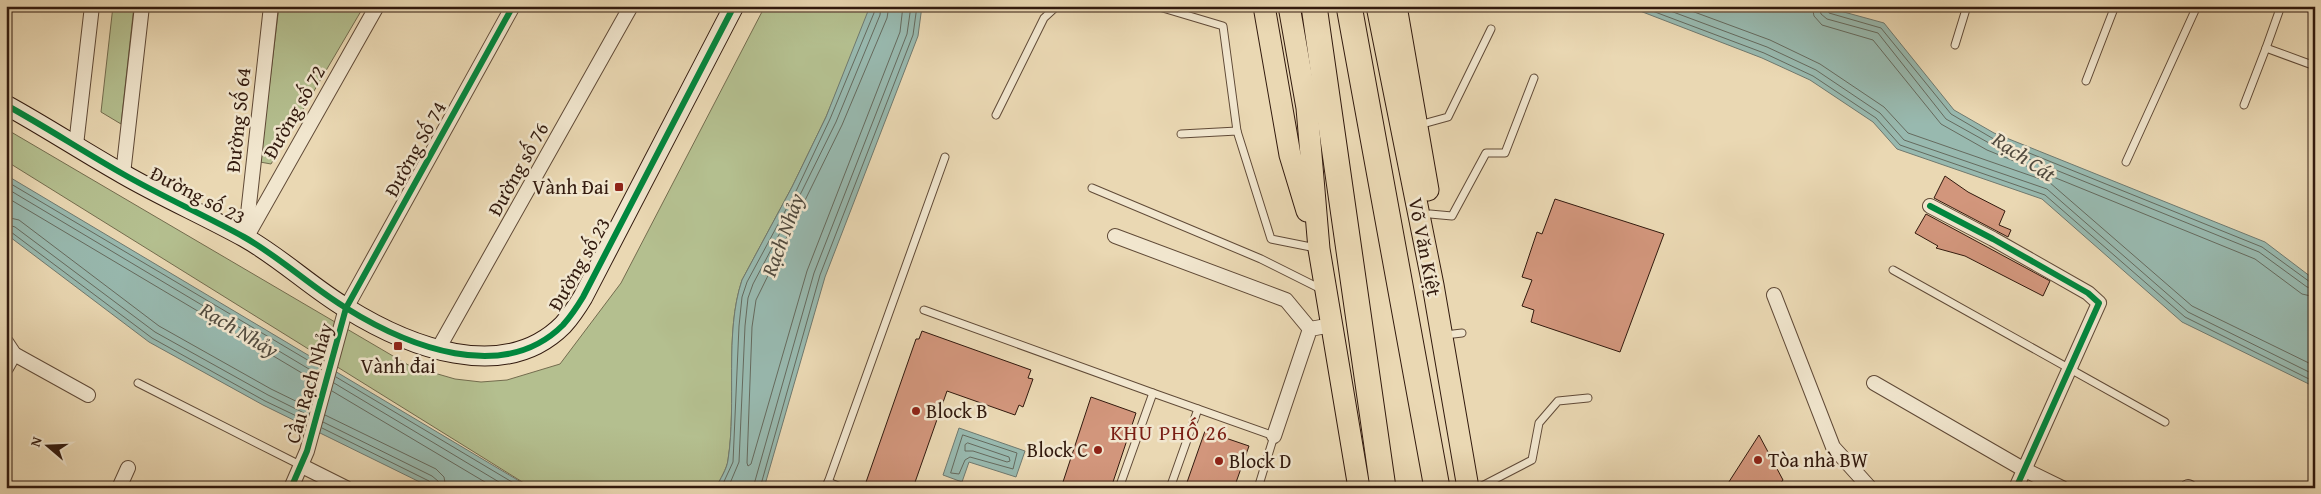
<svg xmlns="http://www.w3.org/2000/svg" width="2321" height="494" viewBox="0 0 2321 494" font-family="'Gentium Book Plus',serif">
	<style>
		.green { fill: #b4bf8f; stroke: #736c4e }
		.water { fill: #98b9af; stroke: #6f796f }
		.lines { fill: none; stroke-linecap: round; stroke-linejoin: round }
		.shore { stroke: #656a5e; stroke-width: 1 }
		.building { fill: #d2967c; stroke: #321a0e }
		.lane-casing { stroke: #604a37; stroke-width: 9 }
		.street-casing { stroke: #604a37; stroke-width: 16 }
		.secondary-casing { stroke: #321a0e; stroke-width: 21 }
		.primary-casing { stroke: #321a0e; stroke-width: 23 }
		.highway-casing { stroke: #321a0e; stroke-width: 27 }
		.lane { stroke: #f1e6ce; stroke-width: 7 }
		.street { stroke: #f1e6ce; stroke-width: 14 }
		.secondary { stroke: #f1e6ce; stroke-width: 19 }
		.primary { stroke: #ead8b3; stroke-width: 21 }
		.highway { stroke: #ead8b3; stroke-width: 25 }
		.cycleway-casing { stroke: #f1e6ce; stroke-width: 9 }
		.cycleway { stroke: #00873e; stroke-width: 6 }
		.poi-dot { fill: #8f2418; stroke: #f1e6ce; stroke-width: 2 }
		.labels { text-anchor: middle; stroke-width: 5; stroke-linejoin: round; paint-order: stroke }
		.street-label { font-size: 20px; fill: #321a0e; stroke: #f1e6ce }
		.poi-label { font-size: 20px; fill: #321a0e; stroke: #f1e6ce; text-anchor: start }
		.water-label { font-size: 21px; font-style: italic; fill: #514a3e; stroke: #f1e6ce }
		.neighbourhood-label { font-size: 21px; letter-spacing: 1px; fill: #7a1f14; stroke: #f1e6ce }
	</style>
	<rect width="100%" height="100%" fill="#ead8b3"/>
	<filter id="stains"><feTurbulence type="fractalNoise" baseFrequency=".004" numOctaves="4"/><feColorMatrix values="0 0 0 0 .2 0 0 0 0 .09 0 0 0 0 .02 0 0 0 .5 -.17"/></filter>
	<radialGradient id="worn" r=".72"><stop offset=".6" stop-color="#630" stop-opacity="0"/><stop offset="1" stop-color="#630" stop-opacity=".3"/></radialGradient>
	<!-- green -->
	<g class="green">
		<path d="M113,6H134L121,124L101,112Z"/>
		<path d="M279,6H364L271,164L260,162Z"/>
		<path d="M765,6H870V11L826,117L792,187L742,280C724,334 737,402 728,460C727,469 720,479 716,488H532L6,161V129L410,366L455,379L481,382L507,380L560,364L621,283Z"/>
	</g>
	<!-- water -->
	<g class="water">
		<path d="M870,6H922L918,36L825,277L764,488H716C720,479 727,469 728,460C737,402 724,334 742,280L792,187L826,117Z"/>
		<path d="M1627,6H1822L1884,23L1954,110L1994,133L2265,242L2315,280V387L2182,322L2042,199L1897,149L1873,122L1810,80L1762,58Z"/>
		<path d="M6,175L531,488H432L263,405L149,342L6,234Z"/>
		<path d="M959,428L1025,451L1016,477L969,462L962,482L943,475Z"/>
	</g>
	<g class="lines">
		<!-- shore -->
		<g class="shore">
			<path d="M889,6L887,18L842,125L756,300L752,327L747,463L748,466L751,464L807,271L900,32L903,6"/>
			<path d="M1639,6L1764,53L1813,76L1876,118L1900,145L2045,195L2185,317L2315,382"/>
			<path d="M1657,6L1767,47L1816,70L1880,113L1904,140L2047,189L2188,312L2315,375"/>
			<path d="M1678,6L1770,40L1820,64L1884,107L1908,133L2049,182L2192,306L2315,366"/>
			<path d="M1812,6L1814,16L1822,25L1873,40L1941,124L1987,150L2255,259L2302,294L2315,297"/>
			<path d="M1819,6L1821,14L1827,19L1878,33L1946,119L1989,143L2259,252L2307,287L2315,289"/>
			<path d="M1826,6L1829,13L1881,28L1951,114L1992,138L2262,247L2310,282L2315,283"/>
			<path d="M6,181L321,368"/>
			<path d="M6,188L319,375"/>
			<path d="M6,197L317,382"/>
			<path d="M6,217L19,220L159,326L271,389L310,408"/>
			<path d="M6,224L15,227L155,332L268,395L308,415"/>
			<path d="M6,231L11,232L152,338L265,401L307,421"/>
			<path d="M336,377L522,488"/>
			<path d="M334,383L509,488"/>
			<path d="M332,391L495,488"/>
			<path d="M325,415L436,469L444,477L446,488"/>
			<path d="M323,422L432,476L438,481L439,488"/>
			<path d="M322,428L429,481L433,488"/>
			<path d="M963,435L1017,453L1013,469L970,457L965,460L959,474L951,473Z"/>
			<path d="M968,443L1009,457L1010,461L1007,462L973,451H965V445Z"/>
			<path d="M721,488L733,462L739,326L742,297L747,282L797,189L830,119L874,13L875,6"/>
			<path d="M728,488L739,462L745,326L748,298L753,284L802,191L836,122L880,15L881,6"/>
			<path d="M753,488L814,273L907,34L911,6"/>
			<path d="M760,488L820,275L913,35L917,6"/>
		</g>
	</g>
	<!-- building -->
	<g class="building">
		<path d="M1945,176L1968,192L2005,211L1999,225L2011,230L2008,237L1934,198Z"/>
		<path d="M1555,199L1664,234L1620,352L1531,322L1534,310L1522,306L1532,280L1522,277L1537,232L1542,234Z"/>
		<path d="M1926,214L2050,281L2043,296L1965,256L1936,248L1938,246L1915,233Z"/>
		<path d="M922,331L1031,370L1028,378L1033,379L1023,407L1019,405L1015,415L947,391L913,488H874L865,485L916,339H919Z"/>
		<path d="M1091,397L1136,413L1111,488H1061Z"/>
		<path d="M1205,431L1249,446L1234,488H1185Z"/>
		<path d="M1759,435L1783,480L1777,488H1725Z"/>
	</g>
	<g class="lines">
		<defs>
			<g id="lane">
				<path d="M1156,6L1223,26L1237,131"/>
				<path d="M2281,6L2266,48L2315,66"/>
				<path d="M1955,45L1967,6"/>
				<path d="M2086,81L2115,6"/>
				<path d="M2244,105L2266,48"/>
				<path d="M996,115L1044,18L1057,6"/>
				<path d="M1419,125L1448,117L1491,29"/>
				<path d="M1181,134L1237,131L1271,239L1316,248"/>
				<path d="M2126,162L2197,6"/>
				<path d="M1092,188L1261,259L1321,289"/>
				<path d="M1430,214L1452,216L1486,153H1505L1534,78"/>
				<path d="M1893,270L2165,422"/>
				<path d="M924,310L1153,393"/>
				<path d="M1445,335L1462,333"/>
				<path d="M138,383L302,466"/>
				<path d="M828,482L843,488"/>
				<path d="M826,488L945,157"/>
				<path d="M1119,488L1153,393L1274,436L1258,488"/>
				<path d="M1170,488L1198,409"/>
				<path d="M1478,488L1532,460L1539,423L1558,401L1588,398"/>
			</g>
			<g id="street">
				<path d="M76,145L92,6"/>
				<path d="M123,174L142,6"/>
				<path d="M1930,206L1993,239L2088,293L2099,303L2016,488"/>
				<path d="M246,232L271,6"/>
				<path d="M1115,236L1286,300L1310,329"/>
				<path d="M246,238L377,6"/>
				<path d="M1774,295L1833,447L1870,488"/>
				<path d="M6,342L14,354L88,395"/>
				<path d="M437,351L631,6"/>
				<path d="M6,368L14,354"/>
				<path d="M1874,383L2023,469L2062,488"/>
				<path d="M1274,436L1310,329L1332,325"/>
				<path d="M302,466L346,488"/>
				<path d="M6,487L7,488"/>
				<path d="M2188,487L2190,488"/>
				<path d="M119,488L128,468"/>
				<path d="M291,488L307,451L346,308L513,6"/>
			</g>
			<path id="secondary" d="M6,105C46,127 84,152 123,174C163,197 204,215 244,237C280,257 311,287 346,308C407,346 503,385 563,325C571,316 577,307 583,297L734,6"/>
			<g id="primary">
				<path d="M1264,6L1290,155L1307,211"/>
				<path d="M1289,6L1307,108L1319,249L1359,488"/>
				<path d="M1377,6L1433,285L1468,488"/>
				<path d="M1396,6L1428,190"/>
			</g>
			<g id="highway">
				<path d="M1314,6L1383,488"/>
				<path d="M1349,6L1437,488"/>
			</g>
		</defs>
		<!-- lane casing -->
		<use href="#lane" class="lane-casing"/>
		<!-- street casing -->
		<use href="#street" class="street-casing"/>
		<!-- secondary casing -->
		<use href="#secondary" class="secondary-casing"/>
		<!-- primary casing -->
		<use href="#primary" class="primary-casing"/>
		<!-- highway casing -->
		<use href="#highway" class="highway-casing"/>
		<!-- lane -->
		<use href="#lane" class="lane"/>
		<!-- street -->
		<use href="#street" class="street"/>
		<!-- secondary -->
		<use href="#secondary" class="secondary"/>
		<!-- primary -->
		<use href="#primary" class="primary"/>
		<!-- highway -->
		<use href="#highway" class="highway"/>
		<defs>
			<g id="cycleway">
				<path d="M6,105C46,127 84,152 123,174C163,197 204,215 244,237C280,257 311,287 346,308C407,346 503,385 563,325C571,316 577,307 583,297L734,6"/>
				<path d="M1930,206L1993,239L2088,293L2099,303L2016,488"/>
				<path d="M291,488L307,451L346,308L513,6"/>
			</g>
		</defs>
		<!-- cycleway casing -->
		<use href="#cycleway" class="cycleway-casing"/>
		<!-- cycleway -->
		<use href="#cycleway" class="cycleway"/>
	</g>
	<!-- markers -->
	<g class="poi-dot">
		<rect x="614" y="182" width="10" height="10" rx="2.5"/>
		<rect x="393" y="341" width="10" height="10" rx="2.5"/>
		<circle cx="916" cy="411" r="5"/>
		<circle cx="1098" cy="450" r="5"/>
		<circle cx="1758" cy="460" r="5"/>
		<circle cx="1219" cy="461" r="5"/>
	</g>
	<g class="labels">
		<!-- street labels -->
		<g class="street-label">
			<text transform="translate(294 112) rotate(-60)" y="7">Đường số 72</text>
			<text transform="translate(238 120) rotate(-84)" y="7">Đường Số 64</text>
			<text transform="translate(415 149) rotate(-61)" y="7">Đường Số 74</text>
			<text transform="translate(518 169) rotate(-61)" y="7">Đường số 76</text>
			<text transform="translate(198 195) rotate(27)" y="7">Đường số 23</text>
			<text transform="translate(1425 247) rotate(79)" y="7">Võ Văn Kiệt</text>
			<text transform="translate(579 264) rotate(-60)" y="7">Đường số 23</text>
			<text transform="translate(309 383) rotate(-74)" y="7">Cầu Rạch Nhảy</text>
		</g>
		<!-- poi labels -->
		<g class="poi-label">
			<text x="609" y="194" text-anchor="end">Vành Đai</text>
			<text x="398" y="373" text-anchor="middle">Vành đai</text>
			<text x="926" y="418">Block B</text>
			<text x="1088" y="457" text-anchor="end">Block C</text>
			<text x="1768" y="467">Tòa nhà BW</text>
			<text x="1229" y="468">Block D</text>
		</g>
		<!-- water labels -->
		<g class="water-label">
			<text transform="translate(2024 157) rotate(34)" y="7">Rạch Cát</text>
			<text transform="translate(783 235) rotate(-70)" y="7">Rạch Nhảy</text>
			<text transform="translate(239 330) rotate(31)" y="7">Rạch Nhảy</text>
		</g>
		<!-- neighbourhood labels -->
		<g class="neighbourhood-label">
			<text x="1169" y="440">KHU PHỐ 26</text>
		</g>
	</g>
	<!-- margin -->
	<rect width="2321" height="494" fill="none" stroke="#ead8b3" stroke-width="25"/>
	<rect x="8" y="8" width="2306" height="479" fill="none" stroke="#321a0e" stroke-width="2.5"/>
	<rect x="12" y="12" width="2296" height="469" fill="none" stroke="#321a0e"/>
	<!-- north arrow -->
	<g transform="translate(48 446) rotate(289)" stroke="#f1e6ce" stroke-width="4" paint-order="stroke">
	<path d="M0-4L9 19L0 12L-9 19Z" fill="#321a0e"/>
	<text y="-8" font-size="14" font-weight="bold" text-anchor="middle" fill="#321a0e">N</text>
	</g>
	<rect width="100%" height="100%" filter="url(#stains)"/>
	<rect width="100%" height="100%" fill="url(#worn)"/>
</svg>
